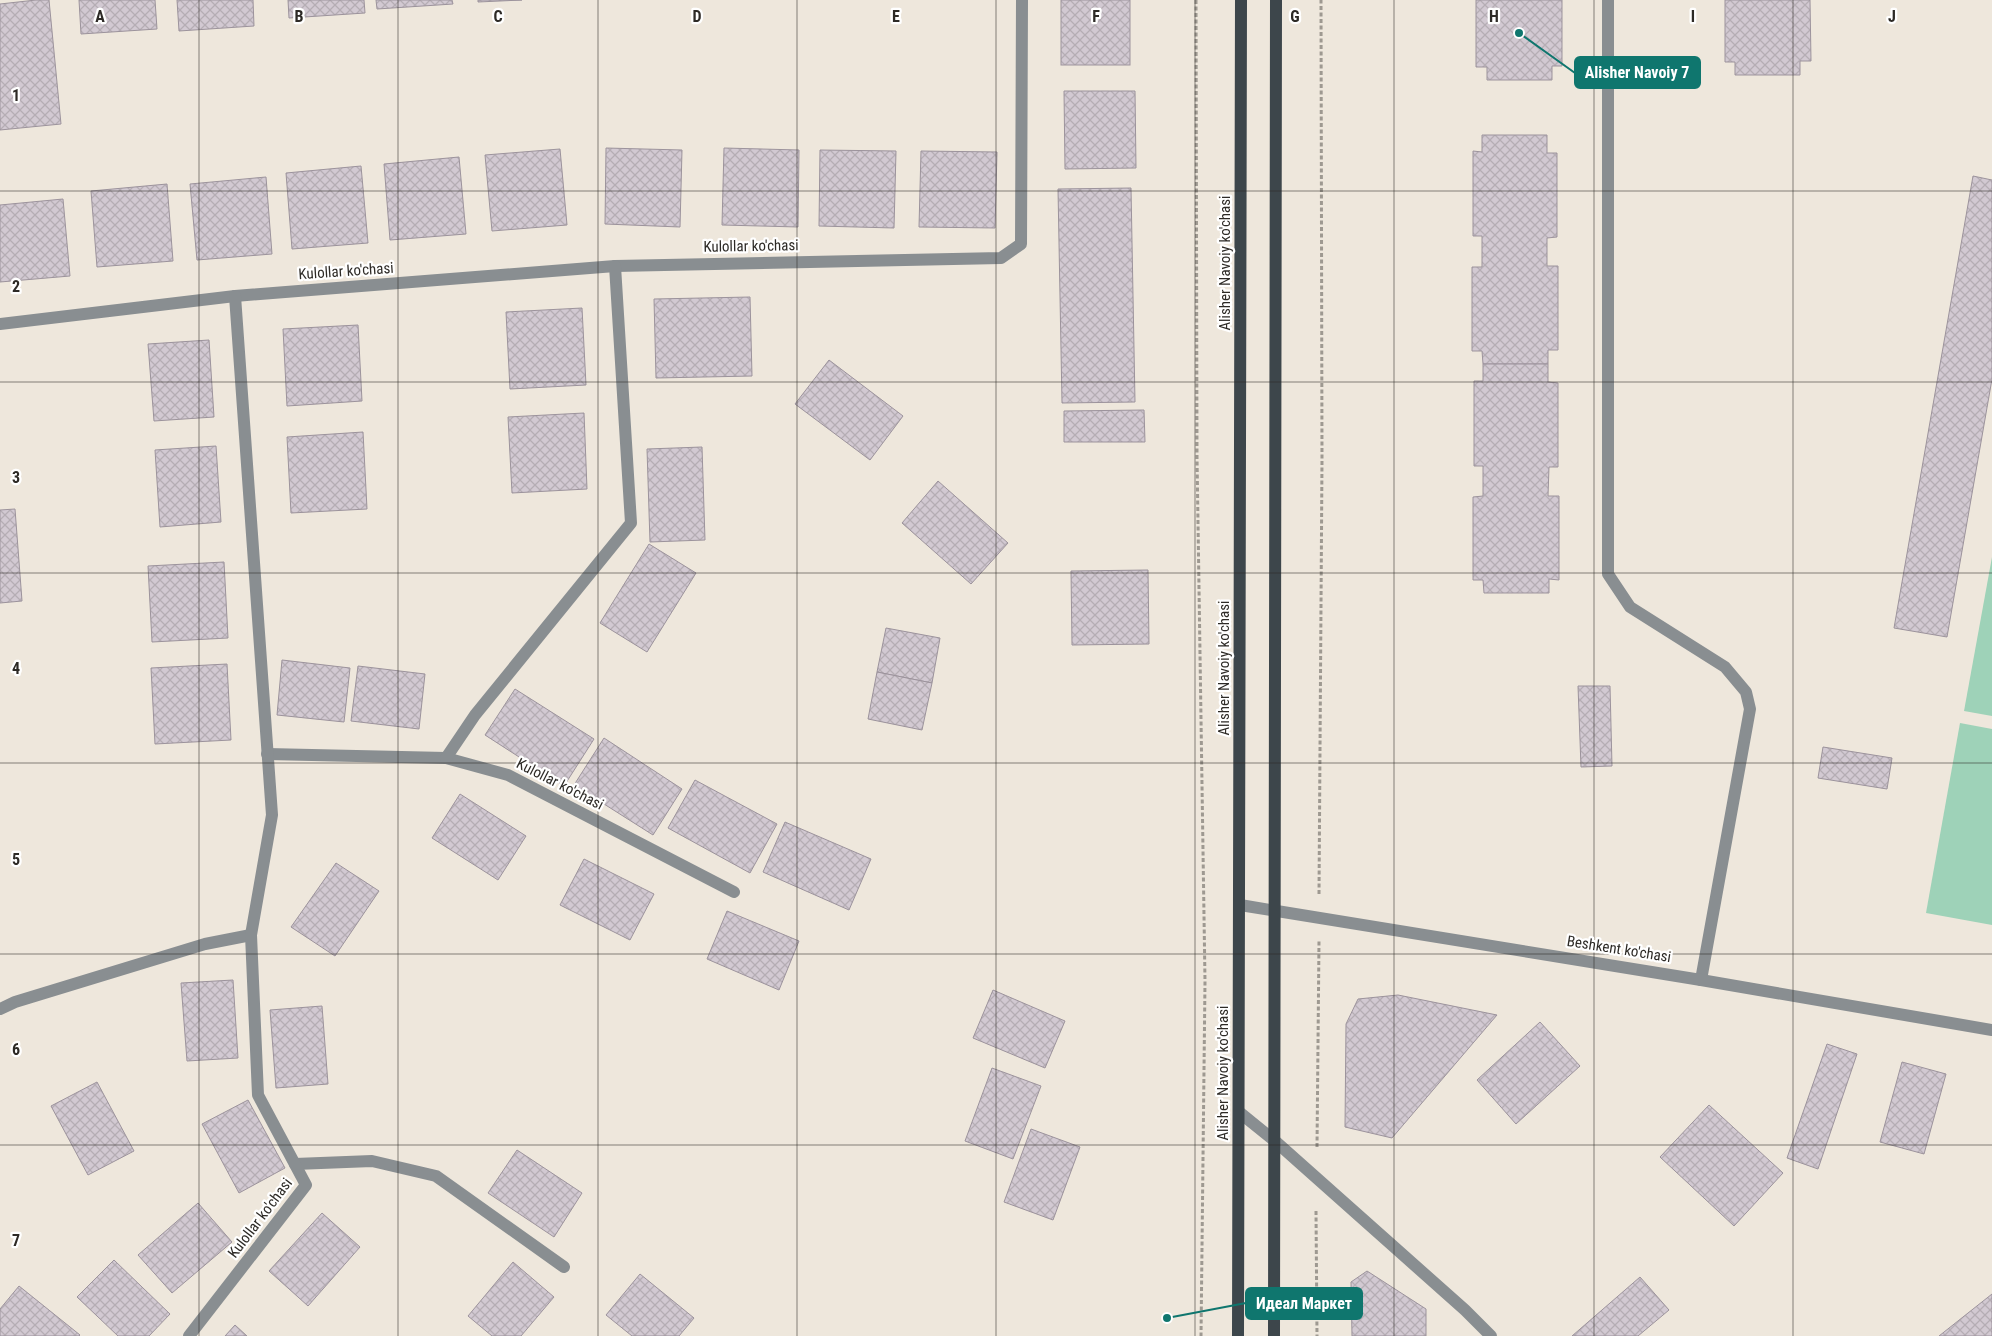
<svg xmlns="http://www.w3.org/2000/svg" width="1992" height="1336" viewBox="0 0 1992 1336" font-family="'Roboto Condensed',sans-serif">
	<style>
		.green { fill: #9ed2b8 }
		.building { fill: url(#building-cross-hatch); stroke: #9c939c }
		.lines { fill: none; stroke-linecap: round; stroke-linejoin: round }
		.path { stroke: #9e9991; stroke-width: 3; stroke-dasharray: 4 2.5; stroke-linecap: butt }
		.minor { stroke: #898e91; stroke-width: 12 }
		.major { stroke: #3d464b; stroke-width: 12 }
		.grid { fill: none; stroke: #2d2a26; stroke-width: 1; stroke-opacity: 0.55 }
		.labels { text-anchor: middle; stroke-width: 4.5; stroke-linejoin: round; paint-order: stroke }
		.street-label { font-size: 15px; fill: #2d2a26; stroke: #fff }
		.grid-label { font-size: 16px; text-anchor: middle; font-weight: bold; fill: #2d2a26; stroke: #fff; stroke-width: 4.5; stroke-linejoin: round; paint-order: stroke }
		.leader { fill: none; stroke: #0f766e; stroke-width: 2 }
		.callout-dot { fill: #0f766e; stroke: #fff; stroke-width: 2 }
		.callout { fill: #0f766e; stroke: #0f766e; stroke-width: 2 }
		.callout-label { font-size: 16px; text-anchor: middle; font-weight: bold; fill: #fff }
	</style>
	<defs>
		<pattern id="building-cross-hatch" width="8" height="8" patternUnits="userSpaceOnUse" patternTransform="scale(1.25)"><rect width="8" height="8" fill="#d2c9d2"/><path d="M0 0l8 8M0 8l8-8" fill="none" stroke="#b5adb4"/></pattern>
	</defs>
	<rect width="100%" height="100%" fill="#eee7dc"/>
	<!-- green -->
	<g class="green">
		<path d="M1992,557V716L1964,711Z"/>
		<path d="M1960,723L1992,729V925L1926,913Z"/>
	</g>
	<!-- building -->
	<g class="building">
		<path d="M36,0H49L61,124L0,130V4Z"/>
		<path d="M79,0H155L157,29L81,34Z"/>
		<path d="M177,0H253L254,26L179,31Z"/>
		<path d="M288,0H364L365,13L289,18Z"/>
		<path d="M376,0H452L453,4L377,9Z"/>
		<path d="M478,0H522L478,2Z"/>
		<rect x="1061" y="0" width="69" height="65"/>
		<path d="M1476,0H1562V66H1552V80H1487V67H1476Z"/>
		<path d="M1725,0H1810L1811,61H1800V75H1735V62H1725Z"/>
		<path d="M1064,91H1135L1136,168L1065,169Z"/>
		<path d="M1482,135H1547V153H1557V237L1547,238V266H1558V350H1548V364H1483L1482,351H1472V267H1482V236H1473V151L1482,152Z"/>
		<path d="M606,148L682,150L680,227L605,224Z"/>
		<path d="M724,148L799,150L798,227L722,225Z"/>
		<path d="M560,149L567,225L492,231L485,155Z"/>
		<path d="M820,150L896,151L894,228L819,226Z"/>
		<path d="M921,151L997,152L995,228L919,227Z"/>
		<path d="M459,157L466,234L390,240L384,164Z"/>
		<path d="M361,166L368,243L292,249L286,173Z"/>
		<path d="M1973,176L1992,180V379L1947,637L1894,628Z"/>
		<path d="M266,177L272,254L197,260L190,184Z"/>
		<path d="M167,184L173,261L97,267L91,191Z"/>
		<path d="M1131,188L1135,402L1062,403L1058,189Z"/>
		<path d="M63,199L70,276L0,282V205Z"/>
		<path d="M750,297L752,376L656,378L654,299Z"/>
		<path d="M582,308L586,385L510,389L506,312Z"/>
		<path d="M358,325L362,401L287,406L283,329Z"/>
		<path d="M209,340L214,417L154,421L148,344Z"/>
		<path d="M829,360L903,416L870,460L795,404Z"/>
		<path d="M1483,364H1548V382L1558,383V467H1549L1548,496H1559V580L1549,579V593H1484L1483,580H1473V497L1483,496V466H1474V381H1483Z"/>
		<path d="M1144,410L1145,442H1064V411Z"/>
		<path d="M584,413L587,489L512,493L508,417Z"/>
		<path d="M363,432L367,509L291,513L287,437Z"/>
		<path d="M216,446L221,522L160,527L155,450Z"/>
		<path d="M702,447L705,540L650,542L647,449Z"/>
		<path d="M938,481L1008,543L971,584L902,523Z"/>
		<path d="M15,509L22,601L0,603V510Z"/>
		<path d="M649,544L696,573L647,652L600,623Z"/>
		<path d="M224,562L228,638L152,642L148,566Z"/>
		<path d="M1148,570L1149,644L1072,645L1071,571Z"/>
		<path d="M886,628L940,638L932,683L877,672Z"/>
		<path d="M282,660L350,668L344,722L277,715Z"/>
		<path d="M227,664L231,740L155,744L151,668Z"/>
		<path d="M358,666L425,674L419,729L351,721Z"/>
		<path d="M877,672L932,683L922,730L868,719Z"/>
		<path d="M1578,686H1610L1612,766L1581,767Z"/>
		<path d="M515,689L594,739L564,786L485,735Z"/>
		<path d="M604,738L682,789L653,835L574,785Z"/>
		<path d="M1823,747L1892,758L1887,789L1818,778Z"/>
		<path d="M695,780L777,824L750,873L668,828Z"/>
		<path d="M460,794L526,836L498,880L432,838Z"/>
		<path d="M785,822L871,859L849,910L763,872Z"/>
		<path d="M584,859L654,894L630,940L560,905Z"/>
		<path d="M336,863L379,891L335,956L291,927Z"/>
		<path d="M727,911L799,941L779,990L707,959Z"/>
		<path d="M233,980L238,1058L187,1061L181,983Z"/>
		<path d="M993,990L1065,1021L1045,1068L973,1038Z"/>
		<path d="M1398,995L1497,1015L1392,1138L1345,1127L1346,1024L1358,999Z"/>
		<path d="M322,1006L328,1084L276,1088L270,1010Z"/>
		<path d="M1540,1022L1580,1066L1516,1124L1477,1080Z"/>
		<path d="M1827,1044L1857,1054L1818,1169L1787,1158Z"/>
		<path d="M1902,1062L1946,1074L1924,1154L1880,1142Z"/>
		<path d="M992,1068L1041,1086L1013,1159L965,1141Z"/>
		<path d="M97,1082L134,1151L88,1175L51,1106Z"/>
		<path d="M248,1100L285,1168L239,1193L202,1124Z"/>
		<path d="M1709,1105L1783,1173L1734,1226L1660,1157Z"/>
		<path d="M1031,1129L1080,1147L1053,1220L1004,1202Z"/>
		<path d="M517,1150L582,1193L554,1237L488,1193Z"/>
		<path d="M198,1203L232,1242L172,1293L138,1255Z"/>
		<path d="M322,1213L360,1247L308,1306L269,1271Z"/>
		<path d="M114,1260L170,1314L149,1336H118L77,1297Z"/>
		<path d="M513,1262L554,1297L521,1336H492L468,1316Z"/>
		<path d="M1367,1271L1426,1309V1336H1352L1351,1282Z"/>
		<path d="M640,1274L694,1318L679,1336H632L606,1315Z"/>
		<path d="M1640,1277L1669,1310L1638,1336H1572Z"/>
		<path d="M19,1286L80,1335L79,1336H0V1309Z"/>
		<path d="M1992,1294V1336H1939Z"/>
		<path d="M235,1325L247,1336H225Z"/>
	</g>
	<g class="lines">
		<!-- path -->
		<g class="path">
			<path d="M1196,0L1197,457L1205,981L1201,1336"/>
			<path d="M1319,894L1322,460L1321,0"/>
			<path d="M1317,1147L1319,941"/>
			<path d="M1316,1211L1317,1336"/>
		</g>
		<!-- minor -->
		<g class="minor">
			<path d="M1608,0V574L1630,607L1725,667L1746,692L1750,709L1701,980"/>
			<path d="M0,324L235,296L615,266L1001,258L1021,244L1022,0"/>
			<path d="M267,754L446,758L508,775L734,892"/>
			<path d="M446,758L475,715L631,523L615,266"/>
			<path d="M1240,905L1701,980L1992,1030"/>
			<path d="M0,1009L15,1002L205,944L251,935"/>
			<path d="M1239,1112L1275,1141L1465,1310L1491,1336"/>
			<path d="M295,1164L372,1161L436,1176L564,1267"/>
			<path d="M189,1336L306,1185L258,1095L251,935L272,815L235,296"/>
		</g>
		<!-- major -->
		<g class="major">
			<path d="M1238,1336L1241,0"/>
			<path d="M1274,1336L1276,0"/>
		</g>
	</g>
	<!-- grid -->
	<path class="grid" d="M199,0V1336M398,0V1336M598,0V1336M797,0V1336M996,0V1336M1195,0V1336M1394,0V1336M1594,0V1336M1793,0V1336M0,191H1992M0,382H1992M0,573H1992M0,763H1992M0,954H1992M0,1145H1992"/>
	<g class="labels">
		<!-- street labels -->
		<g class="street-label">
			<text transform="translate(751 246) rotate(-1)" y="5">Kulollar ko'chasi</text>
			<text transform="translate(1225 263) rotate(-90)" y="5">Alisher Navoiy ko'chasi</text>
			<text transform="translate(346 271) rotate(-4)" y="5">Kulollar ko'chasi</text>
			<text transform="translate(1224 668) rotate(-90)" y="5">Alisher Navoiy ko'chasi</text>
			<text transform="translate(560 784) rotate(27)" y="5">Kulollar ko'chasi</text>
			<text transform="translate(1619 949) rotate(9)" y="5">Beshkent ko'chasi</text>
			<text transform="translate(1223 1073) rotate(-90)" y="5">Alisher Navoiy ko'chasi</text>
			<text transform="translate(260 1218) rotate(-53)" y="5">Kulollar ko'chasi</text>
		</g>
	</g>
	<g class="grid-label">
		<text x="100" y="22">A</text>
		<text x="299" y="22">B</text>
		<text x="498" y="22">C</text>
		<text x="697" y="22">D</text>
		<text x="896" y="22">E</text>
		<text x="1096" y="22">F</text>
		<text x="1295" y="22">G</text>
		<text x="1494" y="22">H</text>
		<text x="1693" y="22">I</text>
		<text x="1892" y="22">J</text>
		<text x="16" y="101">1</text>
		<text x="16" y="292">2</text>
		<text x="16" y="483">3</text>
		<text x="16" y="674">4</text>
		<text x="16" y="865">5</text>
		<text x="16" y="1055">6</text>
		<text x="16" y="1246">7</text>
	</g>
	<!-- callouts -->
	<path class="leader" d="M1519 33L1575 73M1167 1318L1246 1303"/>
	<g class="callout-dot">
		<circle cx="1519" cy="33" r="5"/>
		<circle cx="1167" cy="1318" r="5"/>
	</g>
	<g class="callout">
		<rect x="1575" y="57" width="125" height="31" rx="5"/>
		<rect x="1246" y="1288" width="116" height="31" rx="5"/>
	</g>
	<g class="callout-label">
		<text x="1637" y="78">Alisher Navoiy 7</text>
		<text x="1304" y="1309">Идеал Маркет</text>
	</g>
</svg>
